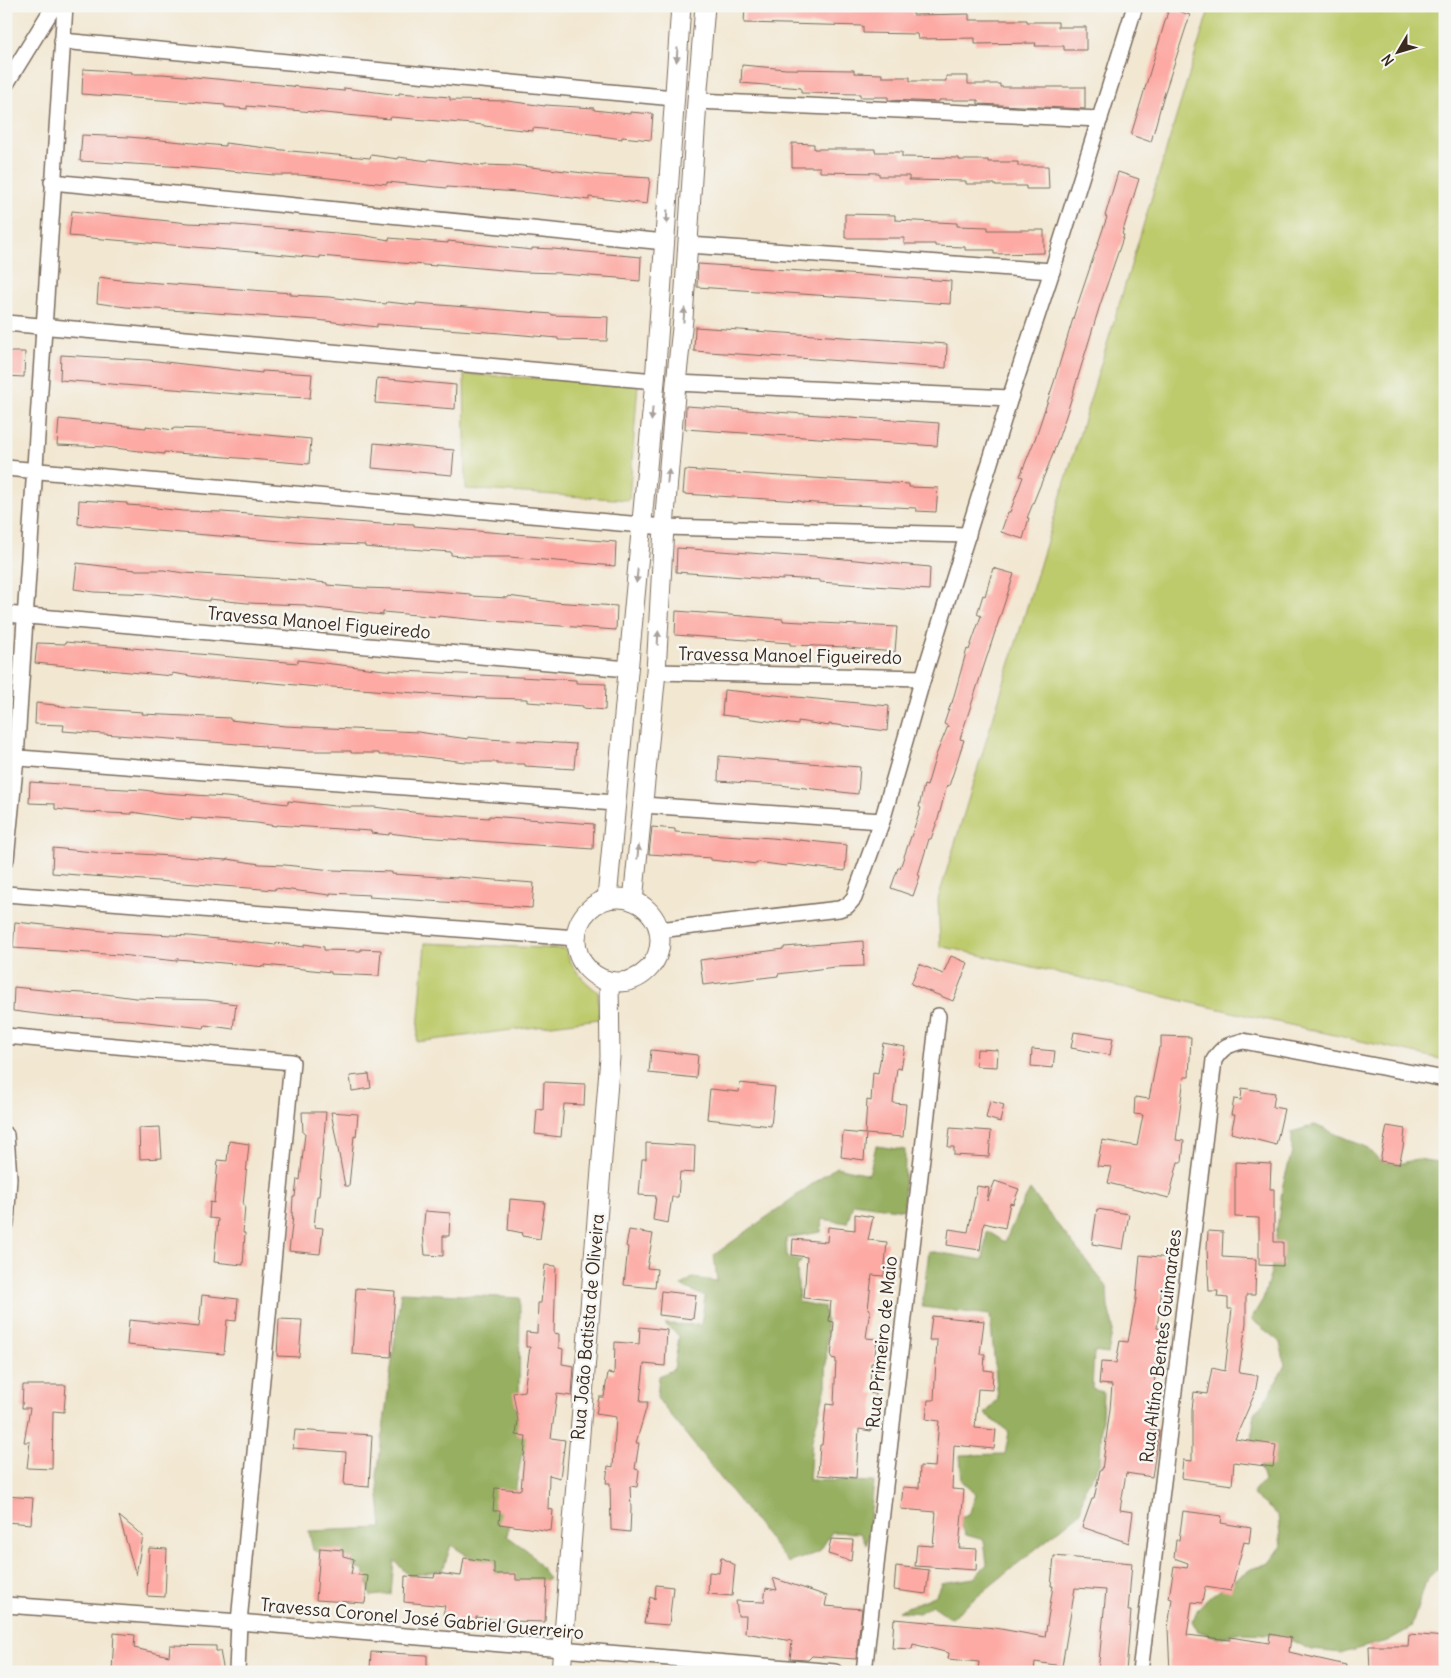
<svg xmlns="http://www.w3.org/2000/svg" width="1451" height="1678" viewBox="0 0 1451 1678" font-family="Delius,sans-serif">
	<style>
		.green { fill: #becb6c; stroke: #7c7a45 }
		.forest { fill: #96af60; stroke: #686c3f }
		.building { fill: #fdaaa4 }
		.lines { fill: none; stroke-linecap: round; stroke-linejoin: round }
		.minor-casing { stroke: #7b6c5d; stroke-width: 18 }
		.tertiary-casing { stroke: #7b6c5d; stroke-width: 21 }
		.minor { stroke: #fff; stroke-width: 15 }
		.tertiary { stroke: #fff; stroke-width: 19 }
		.oneway { fill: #a79f9a }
		.labels { text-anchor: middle; stroke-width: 5; stroke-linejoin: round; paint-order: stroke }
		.street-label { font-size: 18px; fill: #3b2a1e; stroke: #f6f6f2 }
	</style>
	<rect width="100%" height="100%" fill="#f6f6f2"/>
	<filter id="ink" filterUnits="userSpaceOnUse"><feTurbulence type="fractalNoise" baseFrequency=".02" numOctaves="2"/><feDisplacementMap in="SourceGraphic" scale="10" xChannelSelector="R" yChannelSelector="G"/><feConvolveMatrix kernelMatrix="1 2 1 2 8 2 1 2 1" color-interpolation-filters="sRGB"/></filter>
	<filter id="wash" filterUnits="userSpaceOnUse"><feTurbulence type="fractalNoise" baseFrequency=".0096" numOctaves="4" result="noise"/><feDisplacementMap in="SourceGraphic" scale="20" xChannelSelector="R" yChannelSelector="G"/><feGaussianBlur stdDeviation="1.12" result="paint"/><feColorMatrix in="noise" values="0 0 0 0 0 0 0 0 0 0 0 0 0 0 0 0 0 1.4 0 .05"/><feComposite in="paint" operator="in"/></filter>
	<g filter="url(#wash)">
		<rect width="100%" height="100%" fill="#f2e7d1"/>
		<!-- green -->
		<g class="green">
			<path d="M1210,6H1445V1060L940,946L938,899Z"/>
			<path d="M464,374L638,384L629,500L466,489Z"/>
			<path d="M425,943L565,949C572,968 582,980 598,992L599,1019L417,1042Z"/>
		</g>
		<!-- forest -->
		<g class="forest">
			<path d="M1315,1125L1368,1148L1380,1161L1399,1164L1417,1159L1445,1163V1567L1442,1564L1427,1578L1411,1628L1387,1641L1342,1653L1312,1650L1295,1642L1270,1634L1241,1633L1218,1638L1198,1631L1193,1622L1198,1608L1210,1597L1251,1569L1269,1563L1281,1547L1278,1515L1252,1494L1264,1480L1252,1442L1254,1413L1269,1395L1285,1365L1280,1342L1251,1319L1263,1299L1271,1273L1283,1184L1292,1152V1132Z"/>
			<path d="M876,1146L905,1150L904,1210L853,1203L847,1223L822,1219L821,1232L786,1238L787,1257L802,1260L797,1267L799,1302L824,1307L827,1329L826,1386L812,1440L809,1480L874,1482L867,1545L860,1533L832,1532L819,1552L788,1563L657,1398L659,1376L674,1369L679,1336L665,1324L701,1325L705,1296L681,1286L692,1278L717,1281L714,1255L836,1167L869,1174Z"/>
			<path d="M1030,1190L1107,1287L1108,1307L1113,1327L1108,1354L1094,1352L1092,1389L1103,1392L1100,1464L1085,1488L1080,1513L951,1618L932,1605L919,1613L898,1611L936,1595L941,1583L974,1578L987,1564L984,1540L966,1535L957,1519L969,1515L976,1494L962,1481L960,1455L1005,1454L1009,1432L985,1414L998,1399L990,1315L922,1307L929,1251L983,1260L987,1231L1005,1242L1018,1212Z"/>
			<path d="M401,1292L520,1298L519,1416L545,1457L522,1453L507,1536L528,1551L549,1578L523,1592L451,1545L443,1570L409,1576L394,1560L391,1594L371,1596L364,1571L313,1550L309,1531L382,1528L377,1476Z"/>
		</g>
		<g id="blocks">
			<!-- building -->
			<g class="building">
				<path d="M745,6L834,7L853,8V9L913,11V15L969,14V20H1027V22H1058V27H1086V50H1064V46H1035L1036,43L975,44V38L918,39L917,34L863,33V26L744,23Z"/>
				<path d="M1169,8L1190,15L1163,98L1151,142L1131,135Z"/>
				<path d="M742,65L786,69L854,70V73L882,74V77H910V81H946V76H968V84H1000V87H1085V109L978,104V100H939V102L888,100V97H860V94L801,93V88L741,83Z"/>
				<path d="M83,69L132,72V74H163L344,91V88L399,95V93L450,97V100L507,101L545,106V105L594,108V110L630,114V112L653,114L651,140L622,137V139L601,136V135L533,128V131L484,126V125L391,117L390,119L247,106V109L225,107V105L200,103L82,94Z"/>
				<path d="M82,135L129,137L225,146V143L291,151L370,158L371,155L398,159L399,157L428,161L429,159L484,166V165L513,166V165L601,175L650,178L647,204L589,197V200L531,193L447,187V188L387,182V184L300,175H274L186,167L80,161Z"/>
				<path d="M792,143L814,144V149H875V152H902V157L959,158V160H988V162H1018V166H1048L1049,189H1026V186H995V184H966V181L909,180V176H879V173L820,172V167H792Z"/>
				<path d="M1118,172L1139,179L1122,234L1124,235L1100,305L1066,416L1053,454L1027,518H1029L1023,539L1001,532L1008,512H1010L1023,477L1020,476L1035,439L1054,382L1075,312L1107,217L1105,216Z"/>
				<path d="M72,211L188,223L235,225L361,235L389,240V238L448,243V241L532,250V248L553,249L641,257L640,281L619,279V278L560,274L561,273L524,272L436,264V266L320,256V258L69,236Z"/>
				<path d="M845,214L895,215V220L957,223V226L988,227V230H1044V253L994,254V250H965V247L935,246V244H904V238H845Z"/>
				<path d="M698,264L951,281L950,304L697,287Z"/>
				<path d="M99,277L120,280L291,293V295L329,297L386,304L387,302L416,305V303L552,314V315L608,317L607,341L558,340V338L501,333L377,324V327L317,320L126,307L97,303Z"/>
				<path d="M695,327L947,344L946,368L694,351Z"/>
				<path d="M6,352H25L24,377L6,376Z"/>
				<path d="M61,355L148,360L262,373V371L312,374L310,398L262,396L60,380Z"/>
				<path d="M377,378L456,385L455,409L375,403Z"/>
				<path d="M686,406L939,423L937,446L685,429Z"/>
				<path d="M59,419L146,428V426L173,430V428L203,429L311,439L309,464L202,455L164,452V454L106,447L57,445Z"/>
				<path d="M374,443L454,450L452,475L372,468Z"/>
				<path d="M685,470L909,484V487L938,488L936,512L916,511V508L829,504L801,502V501L683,494Z"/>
				<path d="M79,500L127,503V505L156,507V508L183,511L222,512L394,525V523L414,524V526L616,542L615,566L509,557H472L451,555V552L409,549H385L365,547V545L307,543L106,527L78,524Z"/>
				<path d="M677,548L792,556L793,555L813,556L930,567L929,590L820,582V580L783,578V580L676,572Z"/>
				<path d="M77,563L136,570H164L184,573L300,580L327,583V585L364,588L422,590L470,594V596L508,598V596L552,602L617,606L616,630L478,620L439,616V617L383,612V615L306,607V605L247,603L209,599V601L154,594L94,592L74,589Z"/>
				<path d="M993,568L1014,574L960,739L964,740L949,786L947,785L938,819L931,839H929L918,875L920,876L913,896L891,888L898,868H900L921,808L919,807L924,785L927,786L936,755L948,726L944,724L951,703H952L967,649L969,650L981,616L977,614L983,595L985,596Z"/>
				<path d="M676,611L783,619V621L897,627L895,652L847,648V647L790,645V643L675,635Z"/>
				<path d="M65,642L298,663V660L384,670L576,680V683L606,684L605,710L583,708V706L527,702V699L486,698L318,686V687L230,679H209L172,673V676L35,663L37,643L65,644Z"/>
				<path d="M724,690L889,706L887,731L829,724V726L798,721V725L722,715Z"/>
				<path d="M36,703L55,705V706L143,712L142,714L230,718V720L285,726L418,732L468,739V737L488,739L576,744L574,769L525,766V764H497V762H465L410,755H379V753H351V751H310L265,748V746L63,731L64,725L35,724Z"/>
				<path d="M719,756L860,767L858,794L779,785L718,781Z"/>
				<path d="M30,782L105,787V788L144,790L163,793L226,797L288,804V801L344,807H374L428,814L489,818V816L594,824L593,849L421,837L389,833V835L371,833V831L276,825V826L257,823L191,818V820L176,819L132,812V814L85,812L55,809V804L29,803Z"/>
				<path d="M652,827L675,829V832L772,838L799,841V840L847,845L845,871L787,864L786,866L757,862V864L730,861V862L711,860V858L649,854Z"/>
				<path d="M53,848L103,853L141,854L227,860V859L260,864L285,865L332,870L392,872V874L457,878V877L534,883L532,908L399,899L369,897L370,895L330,893V895L275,888V890L52,873Z"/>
				<path d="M15,922L103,931L189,936L276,945V943L304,947V944L324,947V950L361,951V949L381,950L379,976L331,974V972L265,965V967L235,964L177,959V961L120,955L13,948Z"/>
				<path d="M863,941L864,966L835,967L778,974V976L703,985L700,960L784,949V947Z"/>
				<path d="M951,956L968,963L953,1001L911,984L919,964L943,974Z"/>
				<path d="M14,987L62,992L105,994L135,998L207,1000L236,1004L233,1029L205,1025L204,1028L128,1020L54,1016L13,1011Z"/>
				<path d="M1074,1032L1113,1038L1110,1055L1071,1048Z"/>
				<path d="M1161,1036L1191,1037L1189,1077H1184L1176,1140L1184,1141L1182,1162H1178L1169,1198L1108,1183L1112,1167L1097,1166L1102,1140L1137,1146L1143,1115L1134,1114L1135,1097L1149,1099L1159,1047H1161Z"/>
				<path d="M883,1043L905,1047L901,1069L897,1068L893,1103L906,1104L903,1137L866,1134L864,1160L841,1157L843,1132L865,1134L867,1100L871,1101L873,1072L878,1073Z"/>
				<path d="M977,1049L998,1050L997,1067L976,1066Z"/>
				<path d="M1032,1049L1055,1051L1053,1068L1031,1066Z"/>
				<path d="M651,1050L698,1055L696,1078L649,1073Z"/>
				<path d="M369,1074L371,1088L352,1091L350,1076Z"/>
				<path d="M544,1082L585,1084L584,1105L564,1104L561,1137L535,1134L537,1109L543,1110Z"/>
				<path d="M740,1083L775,1087L771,1126L707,1119L710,1089L739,1092Z"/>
				<path d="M1242,1088L1275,1093L1273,1107L1284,1109L1276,1145L1231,1133L1235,1115H1231L1234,1099L1241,1100Z"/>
				<path d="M990,1101L1004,1105L1000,1122L986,1118Z"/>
				<path d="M302,1112H326L319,1196H317L314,1227L323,1228L320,1254L289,1251L293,1216H292L293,1197H295L297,1179L300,1180L305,1133H303Z"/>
				<path d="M331,1112L358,1114L356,1137L354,1136L349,1186H345Z"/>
				<path d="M1387,1126L1405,1129L1403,1148L1399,1164L1380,1161Z"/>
				<path d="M160,1127L162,1158L140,1159L139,1128Z"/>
				<path d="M950,1128L991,1131L989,1157L954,1155V1147H948Z"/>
				<path d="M229,1141L249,1144L243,1205H245L243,1233H245L243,1265L214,1262L218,1219L209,1218L210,1202L214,1203L218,1160L227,1161Z"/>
				<path d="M646,1143L695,1146L694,1173L680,1172L678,1197H672L668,1223L653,1220L656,1196L639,1195L642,1159H646Z"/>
				<path d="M1235,1162L1271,1164L1270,1189H1274V1242H1283V1266L1259,1265V1218L1235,1217Z"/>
				<path d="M995,1181L1019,1189L1013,1204L1010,1203L1005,1228L984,1223L980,1250L947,1245L949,1229L968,1232L977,1186L989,1188L987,1201Z"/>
				<path d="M510,1199L545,1202L540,1239L522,1236L523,1233L508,1230Z"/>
				<path d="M1097,1209L1129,1214L1123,1249L1092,1244Z"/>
				<path d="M425,1211L450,1213L449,1236H443V1256L425,1255L423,1234Z"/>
				<path d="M855,1214L873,1217L868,1240L887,1242L884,1276L872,1275L868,1309H870L866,1338L877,1339L874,1363H871L870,1393L875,1394L871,1431L859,1429L856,1478L818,1475L820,1445H822L826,1404L834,1405L836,1359L831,1358L834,1322L829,1321L831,1301L804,1298L807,1257L792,1255L793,1239L827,1242L828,1227L855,1230Z"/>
				<path d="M629,1230L653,1234L647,1268L657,1269L655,1288L624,1285L628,1247L626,1246Z"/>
				<path d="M1208,1231L1223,1232L1222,1257L1256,1259L1255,1295H1246V1323L1239,1373L1258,1376L1255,1393L1235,1439L1276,1445L1273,1467L1234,1462L1232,1485L1181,1478L1183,1460L1192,1461V1410L1194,1392L1207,1394L1212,1368L1225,1371L1232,1309H1228V1298L1217,1297L1218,1291H1209L1207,1249Z"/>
				<path d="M1140,1255L1170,1258L1167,1289L1162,1288L1157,1328L1167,1330L1164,1347L1157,1346L1151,1430L1159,1431L1152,1477L1126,1473L1120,1510L1133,1512L1129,1543L1082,1527L1092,1499H1094L1100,1470H1102L1110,1409L1112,1385L1099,1384L1101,1362L1116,1363L1120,1341L1128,1342L1136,1299Z"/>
				<path d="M545,1265L556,1266L554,1333L559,1334V1348L563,1349L562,1364L574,1366L572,1396L557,1394L551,1438L565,1440L560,1478L549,1475L548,1509L553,1510L551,1531L499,1524L500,1511H493L495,1488L519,1490L521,1489L526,1436L516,1435L518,1421L513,1393L524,1391L530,1347H526V1332L537,1333L538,1303H541Z"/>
				<path d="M356,1288L395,1291L391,1357L352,1354Z"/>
				<path d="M661,1291L696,1295L693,1319L659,1315Z"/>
				<path d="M202,1295L238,1299L236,1321L227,1320L224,1354L127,1345L129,1320L199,1327Z"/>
				<path d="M932,1316L984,1321L980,1354H985L984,1370L993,1371L992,1390L978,1389L975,1428L996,1430L994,1449L954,1445L952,1489L964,1490L959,1548L977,1549L976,1570L915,1566L917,1545L933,1546L936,1512L901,1509L903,1487L919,1488L920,1466L935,1467L939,1421L926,1419L928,1400H934L937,1340H929Z"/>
				<path d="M279,1319L302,1320L299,1357L277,1356Z"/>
				<path d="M640,1327L667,1330L665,1366L644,1364L640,1402H648L636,1443H639L635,1469L639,1470L637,1487L630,1486L631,1509L630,1532L611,1530L610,1483H606L608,1466L613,1467L616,1418V1417L596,1414L599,1397H604L608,1373L614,1374L615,1342L639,1344Z"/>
				<path d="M23,1385H66L64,1412L53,1411L52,1469L27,1468L30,1442H24L30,1408H22Z"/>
				<path d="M295,1430L372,1435L369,1487L344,1485L346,1452L293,1448Z"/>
				<path d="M6,1496L33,1498L31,1524L6,1522Z"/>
				<path d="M1183,1511L1222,1516L1221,1523L1251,1528L1249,1543L1244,1542L1231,1591L1205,1587L1202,1603L1192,1602L1187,1635L1230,1640V1637L1269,1643L1270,1634L1291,1638L1289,1652L1346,1665L1345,1672H1170L1168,1628L1172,1599L1169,1598L1174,1566L1187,1568L1188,1563L1174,1558L1176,1540H1179Z"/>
				<path d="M119,1516L143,1536L136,1575Z"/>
				<path d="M831,1539L853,1540L851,1561L828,1554Z"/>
				<path d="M149,1548L167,1549L165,1597L147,1596Z"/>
				<path d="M320,1548L343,1550V1556L354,1559L351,1574L368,1576L365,1603L316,1600Z"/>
				<path d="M1054,1556L1132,1563L1128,1611H1131L1126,1672H1098L1106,1590L1075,1588L1062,1666L1035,1662L1034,1672H995L978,1669L979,1662L948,1659L949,1653L913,1644L912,1649L892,1648L894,1619L995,1628L1045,1637L1053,1586H1051Z"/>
				<path d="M721,1557L735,1565L732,1596L708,1594L709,1572L719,1573Z"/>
				<path d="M464,1558L494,1562V1574H516V1580H547L545,1622L512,1621L476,1617V1623H457V1619L443,1615L445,1606L404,1602L405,1576L434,1578L435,1573L461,1576Z"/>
				<path d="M896,1566L929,1570L926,1594L894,1590Z"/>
				<path d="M773,1578L827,1596L825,1606L862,1609L856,1659L812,1656L808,1660L790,1659L792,1641L745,1633L746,1616H738L736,1601L764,1602L766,1588L777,1590Z"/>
				<path d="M656,1585L673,1587L669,1625L644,1623L650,1597L655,1599Z"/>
				<path d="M114,1633L135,1635L134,1648L169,1656L170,1645L216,1646V1651H220L224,1672H112Z"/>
				<path d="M1409,1634L1445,1637V1672H1370L1369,1646H1408Z"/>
				<path d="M371,1652L427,1655V1672H378L379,1668H370Z"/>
			</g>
		</g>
	</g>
	<g filter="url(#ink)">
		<use href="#blocks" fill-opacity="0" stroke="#7b6c5d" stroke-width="1"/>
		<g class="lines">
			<defs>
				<g id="minor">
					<path d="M62,41L674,98"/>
					<path d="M6,84L54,6"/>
					<path d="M697,101L1100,119"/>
					<path d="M52,182L665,242"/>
					<path d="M689,245L1052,271"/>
					<path d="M6,323L655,381"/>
					<path d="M676,383L1010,398"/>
					<path d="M6,468L664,527L968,535"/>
					<path d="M6,614L628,669"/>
					<path d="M656,672L923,678"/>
					<path d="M6,757L615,803"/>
					<path d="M643,805L882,821"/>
					<path d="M6,859L16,758L65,6"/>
					<path d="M6,894L576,938"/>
					<path d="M659,930L839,909L847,906L854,898L882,821L923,678L1010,398L1052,271L1135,6"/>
					<path d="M6,1036L292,1062L239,1622L237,1672"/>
					<path d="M6,1135L9,1178L6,1224"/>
					<path d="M6,1605L239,1622L835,1672"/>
					<path d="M864,1672L938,1016"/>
					<path d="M1140,1672L1214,1060C1223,1046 1228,1045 1243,1041L1445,1079"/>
				</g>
				<g id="tertiary">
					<circle cx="618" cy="940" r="42"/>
					<path d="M607,899L655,381L681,6"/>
					<path d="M633,901L656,672L664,527L676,383L683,319L697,101L705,6"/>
					<path d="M561,1672L610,1057L609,981"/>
				</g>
			</defs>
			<!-- minor casing -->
			<use href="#minor" class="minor-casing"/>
			<!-- tertiary casing -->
			<use href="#tertiary" class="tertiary-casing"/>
			<!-- minor -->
			<use href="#minor" class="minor"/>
			<!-- tertiary -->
			<use href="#tertiary" class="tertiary"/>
		</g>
		<!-- one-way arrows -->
		<defs><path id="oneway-solid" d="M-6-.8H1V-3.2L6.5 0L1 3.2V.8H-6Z" transform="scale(1.25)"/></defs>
		<g class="oneway">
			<use href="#oneway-solid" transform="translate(677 55) rotate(94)"/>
			<use href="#oneway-solid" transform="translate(667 217) rotate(93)"/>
			<use href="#oneway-solid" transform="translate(684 315) rotate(-85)"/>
			<use href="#oneway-solid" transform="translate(652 414) rotate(95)"/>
			<use href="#oneway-solid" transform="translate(668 476) rotate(-85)"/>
			<use href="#oneway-solid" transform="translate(637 576) rotate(96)"/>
			<use href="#oneway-solid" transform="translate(658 638) rotate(-87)"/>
			<use href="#oneway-solid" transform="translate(638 852) rotate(-84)"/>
		</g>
	</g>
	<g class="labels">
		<!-- street labels -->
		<g class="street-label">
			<text transform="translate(319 623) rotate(5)" y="6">Travessa Manoel Figueiredo</text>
			<text transform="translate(790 656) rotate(1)" y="6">Travessa Manoel Figueiredo</text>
			<text transform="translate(588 1327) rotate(-85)" y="6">Rua João Batista de Oliveira</text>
			<text transform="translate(882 1342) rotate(-84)" y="6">Rua Primeiro de Maio</text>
			<text transform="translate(1161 1346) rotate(-83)" y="6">Rua Altíno Bentes Guimarães</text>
			<text transform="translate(422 1619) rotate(5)" y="6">Travessa Coronel José Gabriel Guerreiro</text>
		</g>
	</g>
	<!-- margin -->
	<rect width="1451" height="1678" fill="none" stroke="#f6f6f2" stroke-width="25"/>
	<!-- north arrow -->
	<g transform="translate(1398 52) rotate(232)" stroke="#f6f6f2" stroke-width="4" paint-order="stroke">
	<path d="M0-4L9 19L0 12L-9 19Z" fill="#3b2a1e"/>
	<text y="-8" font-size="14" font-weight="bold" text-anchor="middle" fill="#3b2a1e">N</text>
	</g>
</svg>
